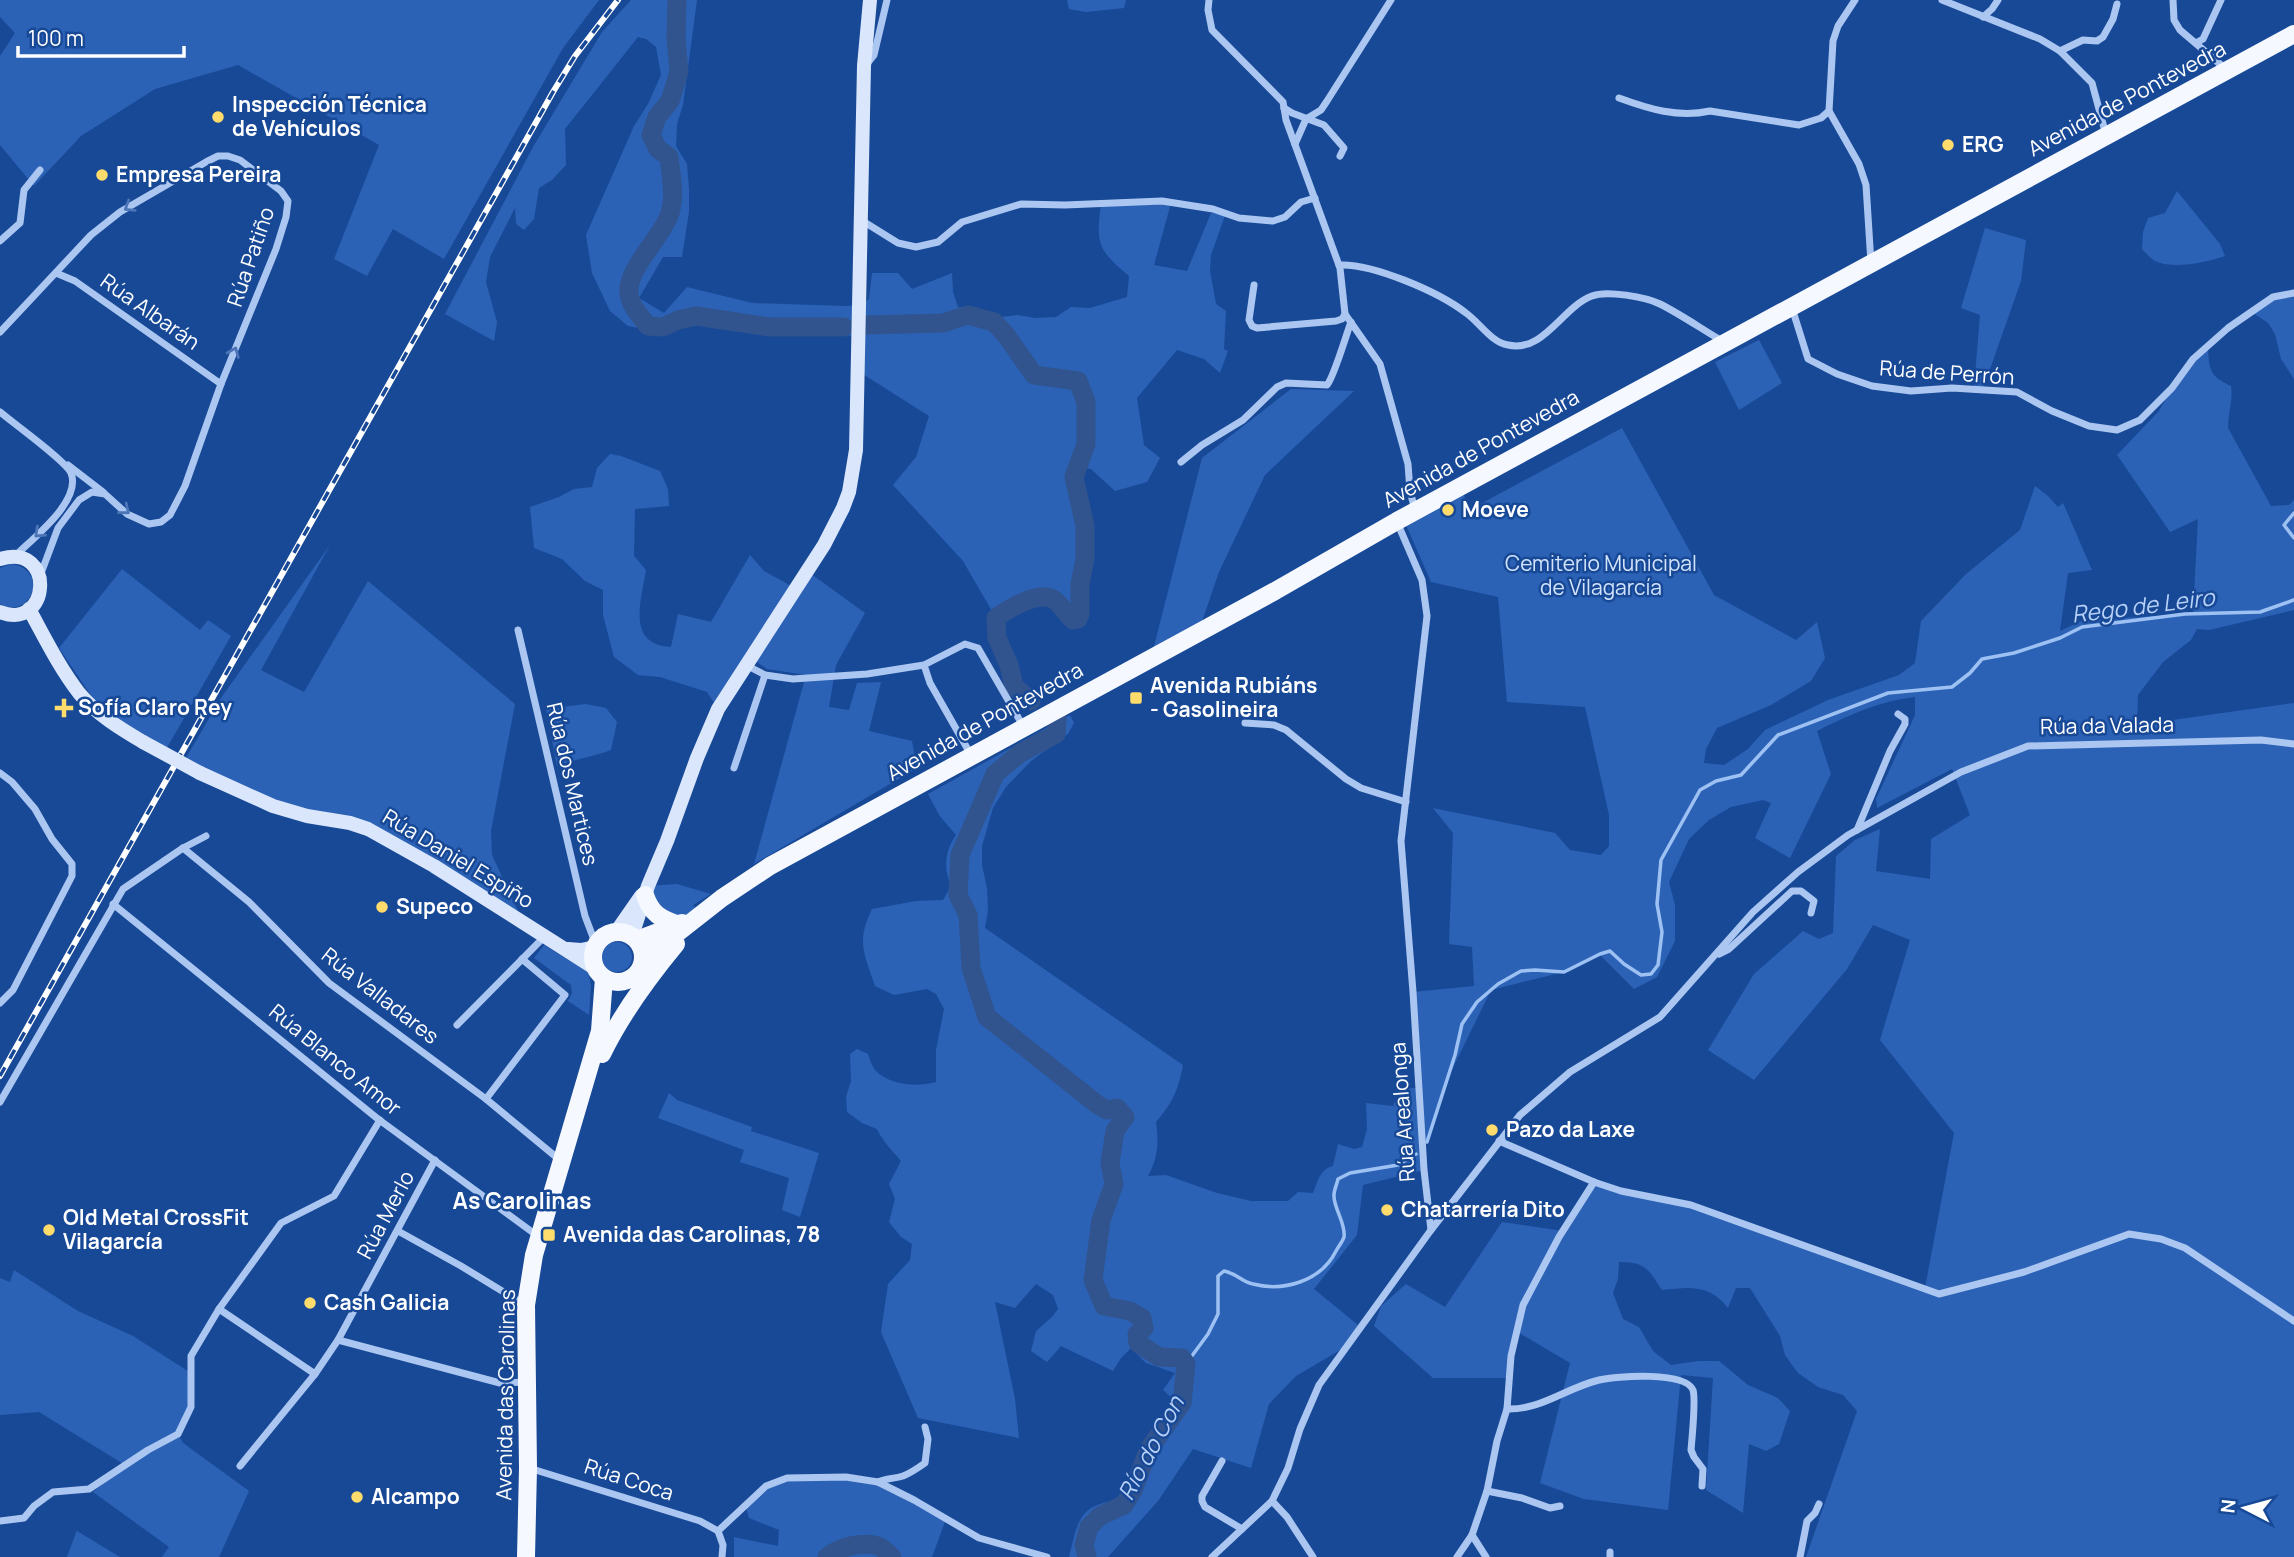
<svg xmlns="http://www.w3.org/2000/svg" width="2294" height="1557" viewBox="0 0 2294 1557" font-family="Manrope,sans-serif">
	<style>
		.green { fill: #2b62b6 }
		.lines { fill: none; stroke-linecap: round; stroke-linejoin: round }
		.stream { stroke: #9dc1f3; stroke-width: 3.5 }
		.river { stroke: #31548e; stroke-width: 19 }
		.street { stroke: #abc7f1; stroke-width: 7 }
		.secondary { stroke: #d9e6fc; stroke-width: 14 }
		.primary { stroke: #f5f8ff; stroke-width: 18 }
		.rail-casing { stroke: #fff; stroke-width: 6 }
		.rail { stroke: #184997; stroke-width: 3.5; stroke-dasharray: 10; stroke-linecap: butt }
		.secondary-bridge { stroke: #d9e6fc; stroke-width: 14 }
		.oneway { stroke: #4b75b6 }
		.poi-dot { fill: #ffdc6b; stroke: #184997; stroke-width: 2.5 }
		.labels { text-anchor: middle; stroke-width: 5; stroke-linejoin: round; paint-order: stroke }
		.street-label { font-size: 21px; fill: #fff; stroke: #184997 }
		.poi-label { font-size: 21px; font-weight: bold; fill: #fff; stroke: #184997; text-anchor: start }
		.park-label { font-size: 21px; fill: #d2e3fc; stroke: #184997 }
		.water-label { font-size: 23px; font-style: italic; fill: #b7d1f8; stroke: #184997 }
		.neighbourhood-label { font-size: 23px; font-weight: bold; fill: #fff; stroke: #184997 }
	</style>
	<rect width="100%" height="100%" fill="#184997"/>
	<!-- green -->
	<g class="green">
		<path d="M0,0H599L563,48L444,259L393,229L367,276L334,259L379,145L238,65L155,89L81,136L34,186L0,145V56L15,33L0,17Z"/>
		<path d="M631,0H697L683,105L677,124L676,146L687,164L689,189V212L682,257H663L639,298L664,313L687,287L752,303L846,306L859,305L869,299L872,273H898L912,289L952,273L953,292L958,307L1001,317L1018,315L1035,318L1056,317L1071,307L1090,308L1127,297L1129,276C1097,249 1096,244 1101,203H1171L1154,265L1187,271L1211,213H1226L1211,255L1210,271L1216,304L1226,311L1224,349L1228,351L1220,373L1204,359L1177,350L1137,398L1144,445L1160,458L1147,482L1115,491L1091,469L1077,467C1075,491 1083,504 1085,526C1088,556 1077,584 1080,614L1073,620C1066,612 1058,599 1047,597C1032,594 1008,609 996,618L963,561L893,485L916,457L929,416L858,371V336L774,332L694,319L667,333L628,326L610,311L592,273L586,235L634,126L648,104L661,75L656,47L646,39L638,37L565,129L566,165L552,180L539,188L534,219L524,230L516,224L515,208L490,257L486,282L497,322L494,341L445,314L533,147L602,32Z"/>
		<path d="M1067,0H1126L1124,8L1086,12L1069,9Z"/>
		<path d="M2177,191L2220,244L2225,256C2208,262 2172,270 2155,261C2151,259 2146,253 2142,249L2143,232L2148,218L2165,213Z"/>
		<path d="M1985,228L2026,240L2021,281L1983,389L1974,388L1980,315L1961,308Z"/>
		<path d="M2294,293V379L2281,359L2275,334L2268,323L2252,312L2273,297Z"/>
		<path d="M1759,340L1782,383L1739,410L1715,362Z"/>
		<path d="M2208,346C2209,369 2209,376 2231,386C2233,401 2228,413 2228,428L2271,506L2289,505L2294,500V610L2209,630L2197,629L2191,640L2163,662L2138,695L2137,725L2294,703V1557H1806L1857,1411L1843,1395L1818,1387L1798,1373L1785,1355L1780,1336L1750,1288H1736L1728,1308C1710,1284 1689,1287 1662,1290C1648,1269 1646,1262 1619,1262L1618,1279L1613,1293L1623,1319L1639,1327L1653,1351L1671,1365L1698,1361H1719L1748,1385L1778,1398L1790,1411L1779,1444L1766,1451L1749,1444L1743,1513L1706,1490L1713,1378L1681,1375L1668,1510L1584,1499L1540,1483L1570,1363L1516,1331L1509,1378H1433L1374,1326L1381,1306L1406,1284L1445,1307L1502,1222L1563,1231L1594,1182L1691,1205L1925,1288L1954,1133L1880,1040L1910,940L1873,925L1847,969L1754,1080L1708,1050L1754,974L1803,931L1819,939L1833,933L1836,856L1855,840L1880,829L1876,871L1930,879L1931,839L1970,815L1952,769L1877,808L1876,799L1915,715V697C1879,701 1849,715 1817,731L1831,774L1790,858L1755,838L1771,803L1763,800L1731,807L1709,820L1689,839L1669,882L1675,905V941L1657,977L1634,989L1599,954L1564,972L1491,990L1445,1084L1427,1142L1420,1149L1424,1170L1363,1185L1357,1235L1314,1289L1358,1325L1347,1346L1296,1376L1269,1404L1251,1468L1193,1449L1158,1501L1108,1557H1069C1074,1539 1076,1514 1095,1506C1104,1502 1113,1502 1120,1495C1133,1482 1136,1461 1144,1445C1152,1429 1165,1416 1172,1398L1163,1390L1175,1373L1146,1363L1131,1348L1121,1358L1113,1371L1061,1346L1047,1362L1031,1351L1036,1331L1052,1317L1058,1309L1053,1295L1036,1284L1015,1308L995,1302L1015,1399L1019,1438L918,1418L881,1332L888,1284L910,1260L912,1244L901,1237L889,1222L895,1199L889,1184L901,1161C892,1150 883,1142 877,1129L862,1123L847,1112L846,1097L851,1081L850,1054L857,1049L868,1054C870,1060 872,1066 875,1070C890,1086 917,1087 936,1082V1050L944,1009L936,994L927,989L894,995L875,986C864,953 856,942 872,909L916,901L943,900L951,886C943,868 945,851 956,835L939,815L928,794L1070,715L1074,723L1068,734L1031,761L1006,787L993,808L982,846V865L987,888L988,911L985,928L1183,1065C1178,1091 1173,1102 1156,1122C1159,1143 1158,1158 1148,1176L1166,1175L1217,1193L1251,1201H1288L1298,1192L1313,1193C1318,1181 1320,1169 1333,1166L1338,1144L1354,1149L1362,1147L1367,1129L1366,1103L1393,1106L1401,1088H1419L1413,992L1474,986L1472,947L1449,944L1453,833L1433,808L1555,833L1570,850L1601,855L1609,846V815L1585,707L1507,702L1498,597L1431,582L1403,518L1459,487L1471,509L1622,428L1714,595L1796,640L1817,622L1825,658L1811,681L1771,705L1717,728L1706,749L1704,763L1724,765L1748,749L1765,730L1828,700L1899,675L1915,663L1921,621L1966,574L2020,530L2035,486L2048,496L2058,507L2063,503L2092,570L2068,573L2060,631L2083,620L2193,614L2198,519L2170,532L2117,455L2159,411L2172,388Z"/>
		<path d="M1291,389L1354,391L1265,475L1219,572L1198,633L1151,658L1202,458Z"/>
		<path d="M610,454L621,456L660,471L668,489L669,506L635,509L634,556L646,570C641,601 626,645 671,647L678,614L711,622L750,555L764,571L795,588L807,571L865,613L836,665L829,707L849,710L857,683L881,682L869,731L912,741L917,768L754,864L806,675L767,669L751,658L718,709L707,692L660,677L638,675L614,657L603,615V590L585,581L562,559L534,548L530,507L559,497L574,489L592,487L597,468Z"/>
		<path d="M330,545L261,670L304,692L368,581L515,704L491,831L492,855L518,911L464,885L368,829L307,816L183,763L221,698Z"/>
		<path d="M11,564C49,569 33,620 0,604V568Z"/>
		<path d="M122,569L200,630L208,620L231,636L164,753L110,716L92,697L59,648Z"/>
		<path d="M586,704L606,708L617,722L611,750C593,757 575,759 557,766L546,709Z"/>
		<path d="M677,884L711,894L693,905L702,915L661,919L648,886Z"/>
		<circle cx="617" cy="957" r="15"/>
		<path d="M544,945L588,972L591,985L589,1015L568,1001L572,993L571,985L534,958Z"/>
		<path d="M669,1093L677,1100L752,1127L751,1131L819,1153L800,1217L782,1210L789,1178L740,1162L744,1150L658,1118Z"/>
		<path d="M14,1270L78,1311L133,1336L191,1373V1407L178,1434L183,1443L249,1491L219,1557H162L169,1547L93,1492L125,1465L39,1412L0,1415V1278L10,1282Z"/>
		<path d="M846,1477L878,1482L946,1519L932,1557H734V1537L778,1546L779,1530L749,1518L745,1504L766,1486L787,1478Z"/>
		<path d="M77,1530V1531L120,1557H67Z"/>
	</g>
	<g class="lines">
		<!-- stream -->
		<g class="stream">
			<path d="M2294,513L2284,525L2294,538"/>
			<path d="M1427,1142L1455,1055L1462,1024L1477,1002L1498,984L1521,971L1535,970L1564,972L1600,954L1610,951L1624,964L1641,975L1651,974L1658,965L1662,932L1657,904L1661,860L1700,790L1716,781L1741,775L1778,735L1888,693L1952,687L1970,673L1982,659L2014,653L2060,638L2082,627L2185,614L2260,612L2294,600"/>
			<path d="M1186,1364L1208,1334L1218,1314V1276L1224,1271C1238,1274 1242,1282 1253,1284C1284,1292 1321,1281 1336,1251C1338,1247 1343,1241 1344,1237C1346,1223 1333,1207 1334,1195C1334,1190 1337,1184 1338,1179L1350,1173L1398,1165L1416,1154"/>
		</g>
		<!-- river -->
		<g class="river">
			<path d="M677,0L676,38L679,72L670,101L657,117L651,135L658,149L669,157C671,176 676,197 669,216C660,239 627,269 629,293C630,306 641,317 648,326L663,327L678,320L696,316L770,327H844"/>
			<path d="M867,325L943,323L968,315L994,322L1006,335L1034,375L1078,381L1086,402V444L1074,477L1085,526V559L1080,584V614L1078,619L1073,620C1066,614 1061,604 1053,599C1037,591 1008,609 996,618L997,638L1009,665L1014,686L1031,701"/>
			<path d="M1057,719L1056,734L1019,754L995,774L960,855L958,895L968,915L971,968L987,1017L1098,1105L1107,1110L1117,1108L1125,1117L1115,1131L1110,1163L1114,1184L1101,1220L1093,1280L1104,1306L1130,1311L1142,1318L1144,1328L1137,1334L1138,1343L1159,1357L1182,1358L1186,1364L1182,1403L1149,1449L1133,1490L1124,1505L1100,1516L1089,1527L1084,1545L1087,1557"/>
			<path d="M827,1557C840,1547 862,1541 878,1546C883,1548 888,1553 892,1557"/>
		</g>
		<!-- street -->
		<g class="street">
			<path d="M1209,0L1208,10L1212,30L1283,102L1286,120L1340,268L1345,314L1380,364L1408,464L1410,491L1415,510"/>
			<path d="M1855,0L1838,26L1833,41L1829,111L1859,164L1866,185L1871,263"/>
			<path d="M1942,0L2040,39L2060,51L2092,83L2106,135"/>
			<path d="M2173,0L2174,20L2180,30L2227,70"/>
			<path d="M1983,17L1992,9L1998,0"/>
			<path d="M2196,43L2203,39L2221,0"/>
			<path d="M2060,51L2083,40L2097,41L2103,37L2113,19L2117,4"/>
			<path d="M866,65L874,55L887,0"/>
			<path d="M1619,98C1649,109 1678,118 1710,111L1799,125L1821,118L1829,111"/>
			<path d="M1284,108L1292,113L1324,125L1344,148L1340,156"/>
			<path d="M1295,144L1306,119L1321,110L1327,101L1391,0"/>
			<path d="M861,220L898,243L916,247L938,242L962,222L1021,204L1065,205L1162,201L1213,209L1239,218L1273,221L1285,217L1301,202L1315,198"/>
			<path d="M0,241L20,223L24,190L40,170"/>
			<path d="M1339,265C1372,263 1439,292 1466,313C1480,323 1491,342 1508,345C1544,353 1562,307 1592,296C1606,290 1646,297 1660,304C1682,315 1703,330 1724,342"/>
			<path d="M56,273L75,281L221,384"/>
			<path d="M1254,285L1249,320L1252,326L1257,328L1336,321L1342,319L1345,314"/>
			<path d="M1792,308L1808,359L1837,374L1872,386L1911,391L1952,388L2017,392L2052,411L2089,426L2117,430L2140,420L2172,388L2193,359L2228,328L2273,297L2294,293"/>
			<path d="M0,332L91,235L120,212L206,162L218,156H228L240,160L281,191L288,201L286,217L276,249L221,384L185,486L170,515L161,522L149,524L127,514L105,494L92,492L79,500L58,528L40,576"/>
			<path d="M0,412C13,423 66,461 71,473C82,501 33,538 15,556"/>
			<path d="M1181,462L1202,445L1243,420L1277,387L1286,383L1327,385C1334,377 1346,335 1351,322"/>
			<path d="M68,465L103,492"/>
			<path d="M518,630L585,916L596,945"/>
			<path d="M746,665L765,675L793,679L867,674L924,665L965,644L978,648L1023,726"/>
			<path d="M924,665L930,683L971,755"/>
			<path d="M1245,723L1274,725L1286,730L1346,779L1361,788L1406,802"/>
			<path d="M734,768L765,675"/>
			<path d="M0,773L12,782L35,809L52,839L72,864V876L13,990L0,1003"/>
			<path d="M1857,830L1890,751L1905,724V719L1898,714"/>
			<path d="M183,848L249,902L329,983L486,1099L561,1161"/>
			<path d="M113,904L378,1119L539,1237"/>
			<path d="M1719,954L1729,949L1792,891H1801L1814,901L1811,913"/>
			<path d="M457,1025L544,937"/>
			<path d="M486,1099L565,995L522,959"/>
			<path d="M0,1102L123,889L183,848L206,836"/>
			<path d="M1499,1141L1594,1182L1621,1191L1691,1205L1939,1294L2024,1272L2129,1234L2161,1239L2185,1248L2294,1321"/>
			<path d="M1431,1230L1520,1115L1570,1072L1660,1017L1753,912L1798,872L1848,835L1961,772L2028,746L2261,740L2294,744"/>
			<path d="M398,1231L461,1266L525,1305"/>
			<path d="M219,1309L315,1374"/>
			<path d="M338,1340L500,1383L526,1382"/>
			<path d="M1507,1409C1541,1410 1566,1388 1599,1380C1617,1376 1685,1371 1693,1390C1696,1399 1692,1438 1691,1450L1694,1457L1703,1469L1702,1486"/>
			<path d="M1222,1461L1202,1496V1501L1205,1507L1242,1529"/>
			<path d="M240,1466L315,1374L338,1340L435,1160"/>
			<path d="M529,1468L700,1521L718,1531"/>
			<path d="M878,1482C886,1478 894,1479 903,1476C911,1473 918,1468 925,1463L928,1439L925,1427"/>
			<path d="M1487,1491L1522,1498L1550,1508L1560,1506"/>
			<path d="M1272,1501L1287,1517L1313,1557"/>
			<path d="M0,1521L24,1518L34,1506L53,1492L89,1489L148,1450L178,1434L191,1407V1356L219,1309L281,1223L334,1196L380,1120"/>
			<path d="M718,1531L766,1486L787,1478L846,1477L878,1482L914,1500L979,1538L1047,1557"/>
			<path d="M718,1531L723,1545L722,1557"/>
			<path d="M1472,1535L1486,1557"/>
			<path d="M1212,1557L1272,1501L1288,1468L1300,1429L1319,1385L1431,1230L1424,1170L1413,992L1401,841L1427,616L1422,580L1397,522"/>
			<path d="M1457,1557L1472,1535L1487,1491L1497,1441L1507,1409L1511,1356L1523,1305L1559,1237L1594,1182"/>
			<path d="M1610,1557V1552"/>
			<path d="M1800,1557L1807,1521L1815,1513L1819,1504"/>
		</g>
		<!-- secondary -->
		<g class="secondary">
			<path d="M0,559C57,542 50,632 0,612"/>
			<path d="M29,609C45,638 59,667 79,693C96,714 121,729 143,742"/>
			<path d="M200,773L273,806L307,816L350,823L368,829L434,866L596,969"/>
			<path d="M616,932L641,896"/>
			<path d="M632,936L648,886L667,841L697,758L718,709L824,545L843,508L849,492L856,450L864,66L870,0"/>
			<path d="M568,949L581,950L595,947"/>
		</g>
		<!-- primary -->
		<g class="primary">
			<path d="M645,895C651,914 661,919 679,925"/>
			<circle cx="618" cy="957" r="25"/>
			<path d="M637,940L682,923"/>
			<path d="M643,960L722,898L770,866L1275,591L1397,521L2294,34"/>
			<path d="M602,1054C622,1013 647,979 676,944"/>
			<path d="M526,1557L528,1468L526,1305L534,1255L600,1031L604,978"/>
		</g>
		<defs>
			<path id="rail" d="M0,1076L553,92L575,56L618,0"/>
		</defs>
		<!-- rail casing -->
		<use href="#rail" class="rail-casing"/>
		<!-- rail -->
		<use href="#rail" class="rail"/>
		<!-- secondary-bridge -->
		<path class="secondary-bridge" d="M143,742L200,773"/>
	</g>
	<!-- one-way arrows -->
	<defs><path id="oneway-chevron" d="M-2-3.5L2.5 0L-2 3.5" fill="none" stroke-width="1.6" stroke-linecap="round" stroke-linejoin="round" transform="scale(1.75)"/></defs>
	<g class="oneway">
		<use href="#oneway-chevron" transform="translate(129 207) rotate(148)"/>
		<use href="#oneway-chevron" transform="translate(234 352) rotate(-68)"/>
		<use href="#oneway-chevron" transform="translate(125 510) rotate(39)"/>
		<use href="#oneway-chevron" transform="translate(39 533) rotate(137)"/>
	</g>
	<!-- markers -->
	<g class="poi-dot">
		<circle cx="218" cy="117" r="7"/>
		<circle cx="1948" cy="145" r="7"/>
		<circle cx="102" cy="175" r="7"/>
		<circle cx="1448" cy="510" r="7"/>
		<rect x="1129" y="691" width="14" height="14" rx="3.5"/>
		<path d="M60.5 697.5h7v7h7v7h-7v7h-7v-7h-7v-7h7z"/>
		<circle cx="382" cy="907" r="7"/>
		<circle cx="1492" cy="1130" r="7"/>
		<circle cx="1387" cy="1210" r="7"/>
		<circle cx="49" cy="1230" r="7"/>
		<rect x="542" y="1228" width="14" height="14" rx="3.5"/>
		<circle cx="310" cy="1303" r="7"/>
		<circle cx="357" cy="1497" r="7"/>
	</g>
	<g class="labels">
		<!-- street labels -->
		<g class="street-label">
			<text transform="translate(2127 99) rotate(-28)" y="7">Avenida de Pontevedra</text>
			<text transform="translate(251 257) rotate(-71)" y="7">Rúa Patiño</text>
			<text transform="translate(150 312) rotate(35)" y="7">Rúa Albarán</text>
			<text transform="translate(1947 373) rotate(4)" y="7">Rúa de Perrón</text>
			<text transform="translate(1481 449) rotate(-29)" y="7">Avenida de Pontevedra</text>
			<text transform="translate(985 722) rotate(-29)" y="7">Avenida de Pontevedra</text>
			<text transform="translate(2107 726) rotate(-1)" y="7">Rúa da Valada</text>
			<text transform="translate(572 784) rotate(77)" y="7">Rúa dos Martices</text>
			<text transform="translate(458 859) rotate(31)" y="7">Rúa Daniel Espiño</text>
			<text transform="translate(380 996) rotate(38)" y="7">Rúa Valladares</text>
			<text transform="translate(335 1060) rotate(39)" y="7">Rúa Blanco Amor</text>
			<text transform="translate(1403 1112) rotate(-94)" y="7">Rúa Arealonga</text>
			<text transform="translate(386 1215) rotate(-62)" y="7">Rúa Merlo</text>
			<text transform="translate(506 1395) rotate(-89)" y="7">Avenida das Carolinas</text>
			<text transform="translate(629 1480) rotate(18)" y="7">Rúa Coca</text>
		</g>
		<!-- poi labels -->
		<g class="poi-label">
			<text x="232" y="112">Inspección Técnica<tspan x="232" dy="24">de Vehículos</tspan></text>
			<text x="1962" y="152">ERG</text>
			<text x="116" y="182">Empresa Pereira</text>
			<text x="1462" y="517">Moeve</text>
			<text x="1150" y="693">Avenida Rubiáns<tspan x="1150" dy="24">- Gasolineira</tspan></text>
			<text x="78" y="715">Sofía Claro Rey</text>
			<text x="396" y="914">Supeco</text>
			<text x="1506" y="1137">Pazo da Laxe</text>
			<text x="1401" y="1217">Chatarrería Dito</text>
			<text x="63" y="1225">Old Metal CrossFit<tspan x="63" dy="24">Vilagarcía</tspan></text>
			<text x="563" y="1242">Avenida das Carolinas, 78</text>
			<text x="324" y="1310">Cash Galicia</text>
			<text x="371" y="1504">Alcampo</text>
		</g>
		<!-- park labels -->
		<g class="park-label">
			<text x="1601" y="571">Cemiterio Municipal<tspan x="1601" dy="24">de Vilagarcía</tspan></text>
		</g>
		<!-- water labels -->
		<g class="water-label">
			<text transform="translate(2143 606) rotate(-7)" y="8">Rego de Leiro</text>
			<text transform="translate(1151 1448) rotate(-62)" y="8">Río do Con</text>
		</g>
		<!-- neighbourhood labels -->
		<g class="neighbourhood-label">
			<text x="522" y="1209">As Carolinas</text>
		</g>
	</g>
	<!-- north arrow -->
	<g transform="translate(2245 1508) rotate(276)" stroke="#184997" stroke-width="5" paint-order="stroke">
	<path d="M0-5L12 26L0 18L-12 26Z" fill="#ffffff"/>
	<text y="-10" font-size="19" font-weight="bold" text-anchor="middle" fill="#ffffff">N</text>
	</g>
	<!-- scale -->
	<path d="M18 46v10h166v-10" fill="none" stroke="#ffffff" stroke-width="3.5"/>
	<text x="28" y="46" font-size="21" fill="#ffffff" stroke="#184997" stroke-width="5" paint-order="stroke">100 m</text>
</svg>
